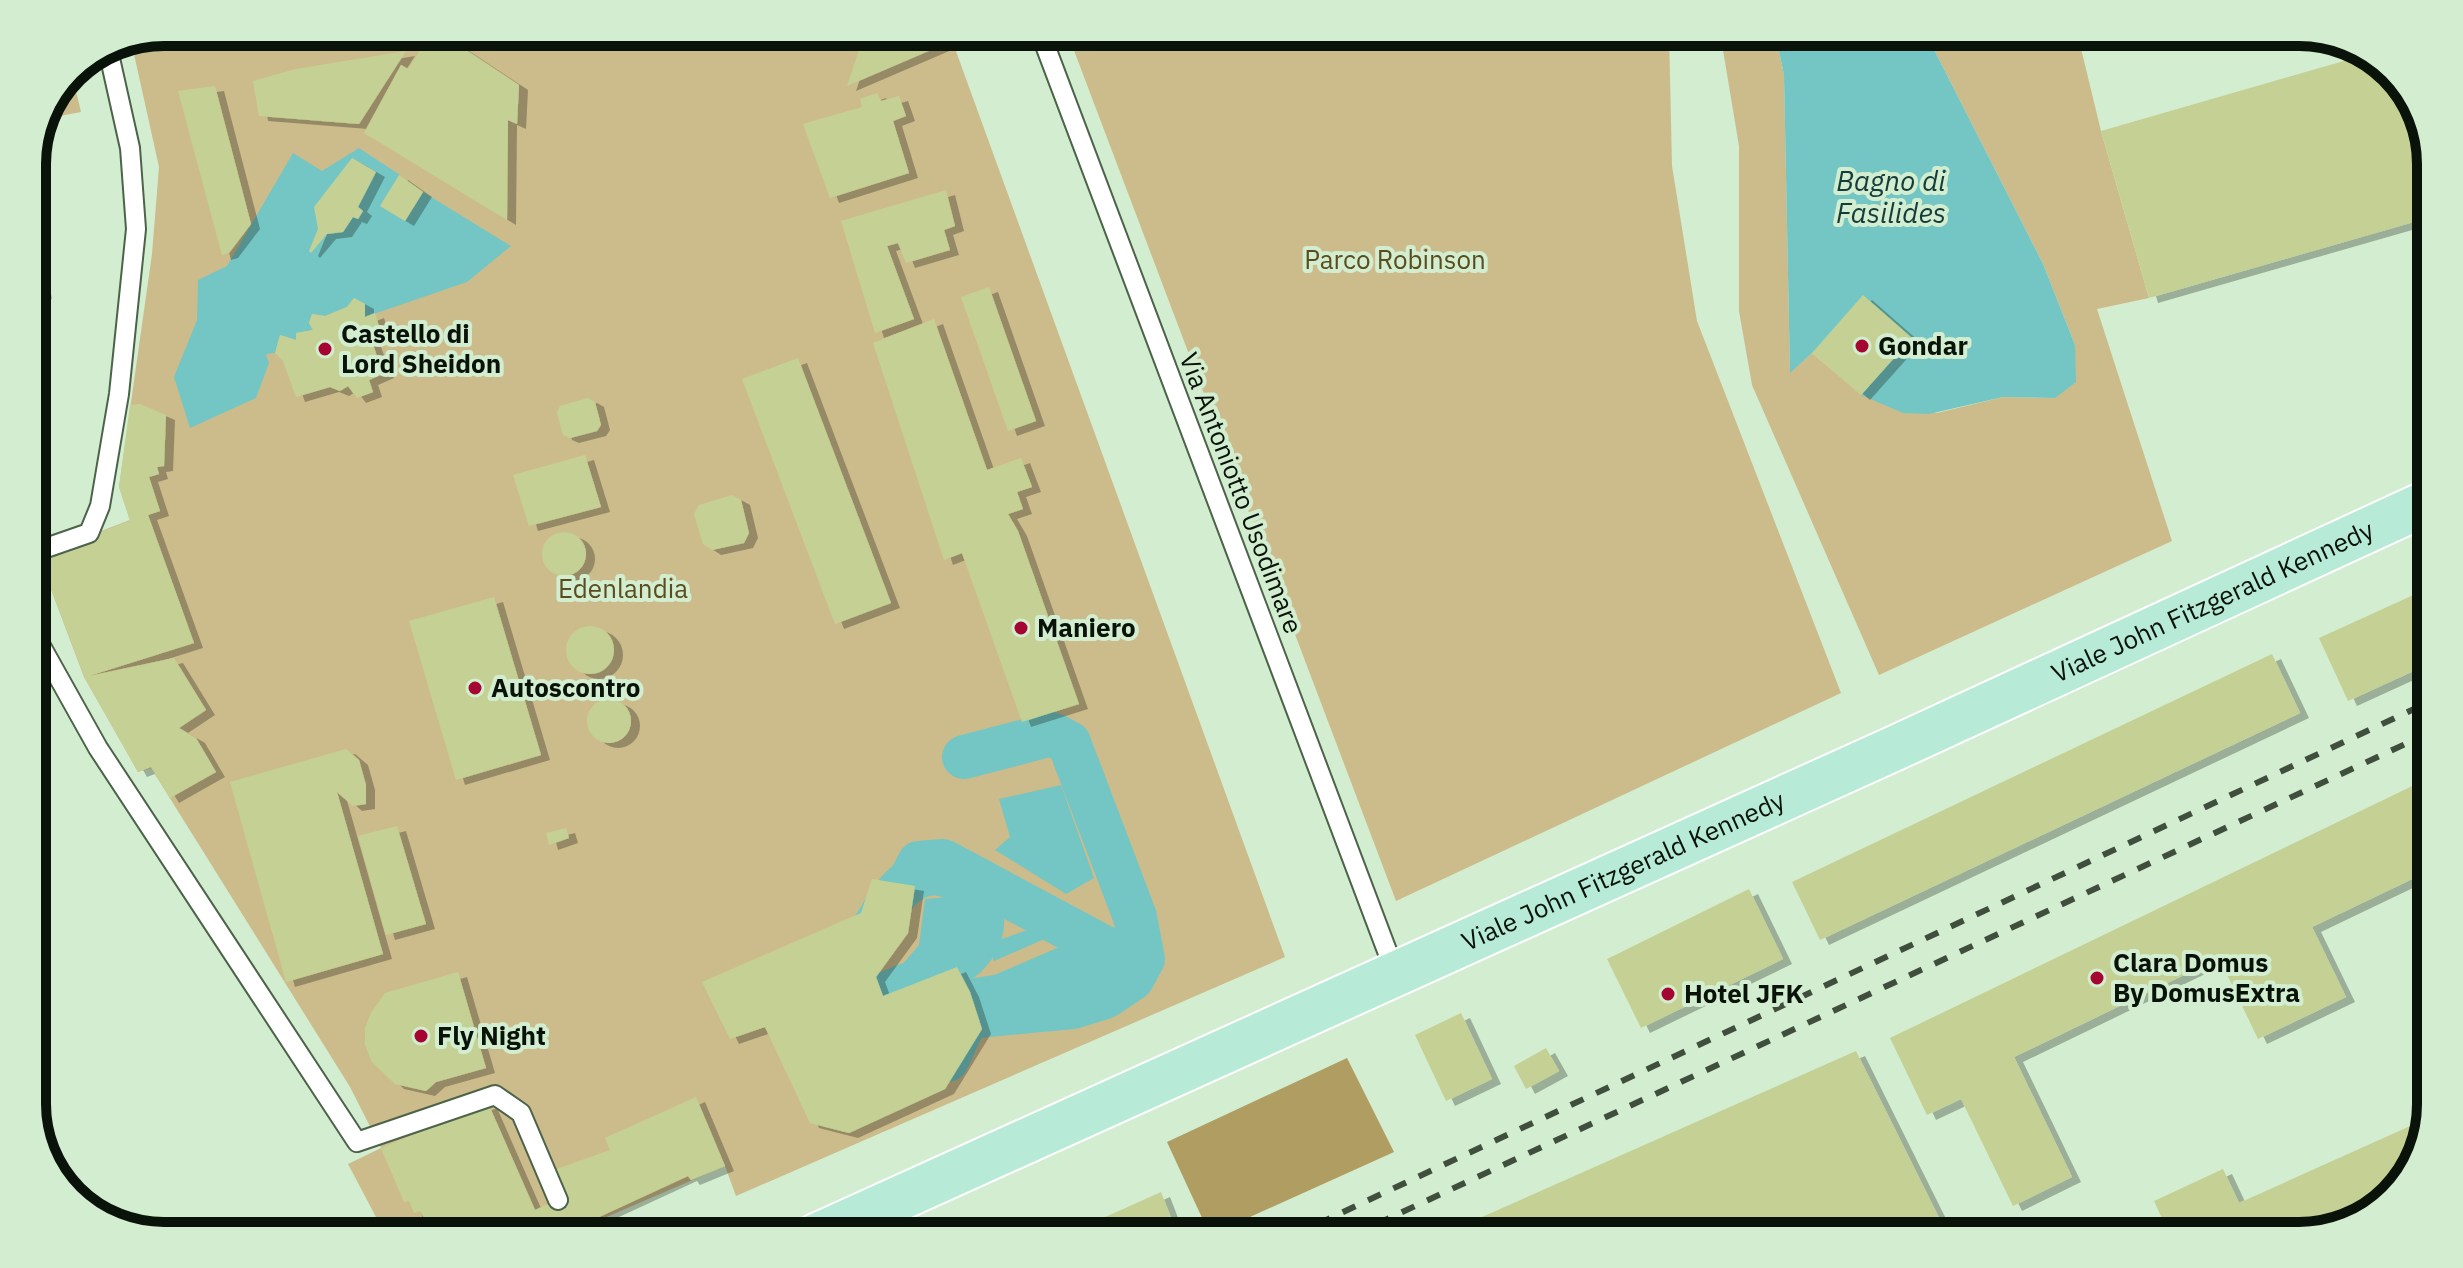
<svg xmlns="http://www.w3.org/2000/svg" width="2463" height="1268" viewBox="0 0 2463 1268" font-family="'IBM Plex Sans',sans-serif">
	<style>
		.green { fill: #ccbc8b }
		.forest { fill: #b09d62 }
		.water { fill: #73c6c3 }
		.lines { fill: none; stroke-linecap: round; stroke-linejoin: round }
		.canal { stroke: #73c6c3; stroke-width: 44 }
		.building { fill: #c5d194; filter: url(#shadow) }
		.service-casing { stroke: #4c6349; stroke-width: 22 }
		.primary-casing { stroke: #fff; stroke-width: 48 }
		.service { stroke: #fff; stroke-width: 18 }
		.primary { stroke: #b7ebd7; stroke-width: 44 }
		.rail { stroke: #404e3e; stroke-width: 6; stroke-dasharray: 14 14; stroke-linecap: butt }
		.poi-dot { fill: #a40631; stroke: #d2edcf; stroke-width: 3 }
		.labels { text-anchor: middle; stroke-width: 8; stroke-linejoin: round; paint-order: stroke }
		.park-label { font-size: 26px; fill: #5b4c1e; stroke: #d2edcf }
		.poi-label { font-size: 26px; font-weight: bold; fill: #0a1309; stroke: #d2edcf; text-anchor: start }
		.street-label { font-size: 26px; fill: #0a1309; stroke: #d2edcf }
		.water-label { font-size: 28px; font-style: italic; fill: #133c3a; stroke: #d2edcf }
		.rim { fill: none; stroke: #0a1309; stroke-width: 10 }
	</style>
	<defs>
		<filter id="shadow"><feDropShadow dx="9" dy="5" stdDeviation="0" flood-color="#0004"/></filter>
	</defs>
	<rect width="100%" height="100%" fill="#d2edcf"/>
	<!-- green -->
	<g class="green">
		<path d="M164,32H949L1285,957L736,1196L725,1166L588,1225L593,1236H386L348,1164L381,1148L350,1087L151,768L138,772L84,677L38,555L130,520L119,487L152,254L159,167L132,45Z"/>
		<path d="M1067,32H1669L1672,166L1697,321L1841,693L1396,901Z"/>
		<path d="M1720,32H1775L1784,75L1790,372L1812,353L1862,395L1937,413L2003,397L2055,398L2075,345L2043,264L1925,32H2077L2101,131L2149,298L2097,309L2172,541L1879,675L1752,385L1739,311V146Z"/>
		<path d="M71,70L81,112L49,118Z"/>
	</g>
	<!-- forest -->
	<path class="forest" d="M1347,1058L1394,1152L1210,1235L1167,1142Z"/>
	<!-- water -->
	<g class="water">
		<path d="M1775,32H1925L2043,264L2075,345L2076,382L2055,398L2003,397L1929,414L1903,413L1861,395L1911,338L1812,353L1790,373L1784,75Z"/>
		<path d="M359,148L400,175L380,206L405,221L423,192L511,246L467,282L365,317V304L354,298L347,307L325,316L312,314L309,323L313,330L296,333V340L280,335L275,353L266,354L269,363L256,398L190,428L174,377L197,320L198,280L227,266L293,153L322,171Z"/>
		<path d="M1061,785L1094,878L1066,894L995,850L1010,837L999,799Z"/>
		<path d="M948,897C968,917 972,926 960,952L908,975L902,965L919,945L925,899Z"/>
		<path d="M1033,928L1058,933L994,961L988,944Z"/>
		<path d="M1073,941L1086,944L1088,974L970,992L967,987Z"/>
	</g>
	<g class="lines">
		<!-- canal -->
		<g class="canal">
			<path d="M909,882L919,863L943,861L1105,948L1112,967L1100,981L1084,989L1026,992L964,1002L924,1033"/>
			<path d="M871,1043L863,1033V1010C893,979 950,982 974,946C1003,905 950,853 908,882C893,892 881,917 871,932"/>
			<path d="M947,1060L967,1017L1073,1007L1105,997L1132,979L1143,959L1135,917L1069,743L1052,734L964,757"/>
		</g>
	</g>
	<!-- building -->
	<g class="building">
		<path d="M432,32H439L519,85L517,124L508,120L507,220L364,133L401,65L408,69Z"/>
		<path d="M857,32H949L952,41L847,86L861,44Z"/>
		<path d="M406,51L359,124L259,116L253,81L296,69Z"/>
		<path d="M2368,54L2409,91L2431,155V217L2149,298L2101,131Z"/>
		<path d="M215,86L251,224L229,253L222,255L178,91Z"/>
		<path d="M877,93L881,101L899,96L906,116L893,121L909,173L830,198L803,124L862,107L860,99Z"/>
		<path d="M352,158L376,172L358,207L363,211L358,219L353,217L343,232L327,234L311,253L309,251L318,229L314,207Z"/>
		<path d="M399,175L423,192L405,221L380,206Z"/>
		<path d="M946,190L955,226L944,230L950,250L906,263L898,243L887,246L914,319L875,333L841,221Z"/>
		<path d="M34,246L43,294L32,297V246Z"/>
		<path d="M989,287L1036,421L1008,431L961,297Z"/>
		<path d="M1863,295L1912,338L1861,395L1812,353Z"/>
		<path d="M354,298L365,304V317L375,313L380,330L369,333L378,359L386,364L385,373L369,380L373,392L357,398L348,386L340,391L330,387L296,397L283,361L275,353L280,335L296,340V333L313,330L309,323L312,314L325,316L347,307Z"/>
		<path d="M934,319L987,470L1021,458L1032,487L1017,492L1023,509L1008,514L1018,531L1079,704L1022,722L962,553L944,560L873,343Z"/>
		<path d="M798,358L891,603L835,624L742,379Z"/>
		<path d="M588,398L595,402L601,425L597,431L570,438L563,435L557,413L560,406Z"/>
		<path d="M140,404L166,415L164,466L157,467L159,474L149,477L160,511L148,515L194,643L89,676L174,658L206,710L179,728L196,738L216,772L170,798L151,767L138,772L85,678L38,555L130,521L119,487L130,405Z"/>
		<path d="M585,455L601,507L529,526L513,475Z"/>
		<path d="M732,495L741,500L749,533L744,543L712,550L703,544L694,514L699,505Z"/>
		<circle cx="564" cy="554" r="22"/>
		<path d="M2431,587V663L2348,701L2319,638Z"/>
		<path d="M494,597L541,755L456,780L409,621Z"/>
		<circle cx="590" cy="650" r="24"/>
		<path d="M2272,654L2300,713L1820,940L1792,882Z"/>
		<circle cx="609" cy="721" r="22"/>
		<path d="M346,749L359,760L366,785V804L353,806L337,792L383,954L286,982L230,782Z"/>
		<path d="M2431,777V870L2312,927L2346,997L2258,1039L2219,958L2014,1057L2072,1177L2013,1206L1961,1099L1927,1115L1890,1038Z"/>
		<path d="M397,826L426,924L386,935L358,836Z"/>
		<path d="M566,828L569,838L549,845L546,833Z"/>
		<path d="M872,879L915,886L908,933L876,977L883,996L957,967L970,992L982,1029L945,1089L849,1133L810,1123L765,1027L730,1039L702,982L861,913Z"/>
		<path d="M1749,889L1783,959L1641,1028L1607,959Z"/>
		<path d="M458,972L486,1068L436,1082L426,1091L395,1084L372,1062L365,1045V1028L371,1013L385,993Z"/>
		<path d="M1461,1013L1492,1079L1446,1101L1415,1035Z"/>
		<path d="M1546,1048L1559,1071L1526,1089L1514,1066Z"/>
		<path d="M1856,1051L1948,1236H1439Z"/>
		<path d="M696,1097L725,1166L691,1180L688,1176L584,1224L587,1230L574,1236H435L420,1211L414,1213L409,1201L404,1202L381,1148L488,1103L535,1210L564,1197L554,1170L610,1150L605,1138Z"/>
		<path d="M2428,1118L2417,1163L2372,1214L2300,1236H2170L2154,1201L2223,1169L2239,1203Z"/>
		<path d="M1161,1192L1178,1236H1111L1103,1218Z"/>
	</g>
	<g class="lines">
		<defs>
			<g id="service">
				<path d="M1040,32L1395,972"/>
				<path d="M32,557L43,549L89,533L100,506L119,394L136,229L130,148L109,54"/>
				<path d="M32,630L98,748L357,1142L495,1095L521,1113L558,1200"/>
			</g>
			<g id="primary">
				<path id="s1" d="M816,1236L1893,749L2431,501"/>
			</g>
		</defs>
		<!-- service casing -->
		<use href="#service" class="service-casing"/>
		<!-- primary casing -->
		<use href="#primary" class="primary-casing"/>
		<!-- service -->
		<use href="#service" class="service"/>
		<!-- primary -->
		<use href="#primary" class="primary"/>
		<!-- rail -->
		<g class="rail">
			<path d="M1292,1236L2431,701"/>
			<path d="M1351,1236L2431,732"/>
		</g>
	</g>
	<!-- markers -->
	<g class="poi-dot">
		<circle cx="1862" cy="346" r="8"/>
		<circle cx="325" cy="349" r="8"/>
		<circle cx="1021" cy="628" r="8"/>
		<circle cx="475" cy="688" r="8"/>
		<circle cx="2097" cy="978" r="8"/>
		<circle cx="1668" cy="994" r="8"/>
		<circle cx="421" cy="1036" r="8"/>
	</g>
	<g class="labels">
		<!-- park labels -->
		<g class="park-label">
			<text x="1395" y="269">Parco Robinson</text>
			<text x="623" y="598">Edenlandia</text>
		</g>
		<!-- poi labels -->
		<g class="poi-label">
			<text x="341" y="343">Castello di<tspan x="341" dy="30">Lord Sheidon</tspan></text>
			<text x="1878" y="355">Gondar</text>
			<text x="1037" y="637">Maniero</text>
			<text x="491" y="697">Autoscontro</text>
			<text x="2113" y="972">Clara Domus<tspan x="2113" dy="30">By DomusExtra</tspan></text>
			<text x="1684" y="1003">Hotel JFK</text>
			<text x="437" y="1045">Fly Night</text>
		</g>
		<!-- street labels -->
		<g class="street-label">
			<text transform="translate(1241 493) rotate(69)" y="9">Via Antoniotto Usodimare</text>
			<text dy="9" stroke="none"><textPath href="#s1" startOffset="1534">Viale John Fitzgerald Kennedy</textPath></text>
			<text dy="9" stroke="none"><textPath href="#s1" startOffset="886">Viale John Fitzgerald Kennedy</textPath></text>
		</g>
		<!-- water labels -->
		<g class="water-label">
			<text x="1891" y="191">Bagno di<tspan x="1891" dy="32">Fasilides</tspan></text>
		</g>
	</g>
	<!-- crop -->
	<path d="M0 0H2463V1268H0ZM164 46H2299A118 118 0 0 1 2417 164V1104A118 118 0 0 1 2299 1222H164A118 118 0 0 1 46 1104V164A118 118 0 0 1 164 46Z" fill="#d2edcf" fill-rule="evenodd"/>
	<path class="rim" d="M164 46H2299A118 118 0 0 1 2417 164V1104A118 118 0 0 1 2299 1222H164A118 118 0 0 1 46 1104V164A118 118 0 0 1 164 46Z"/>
</svg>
